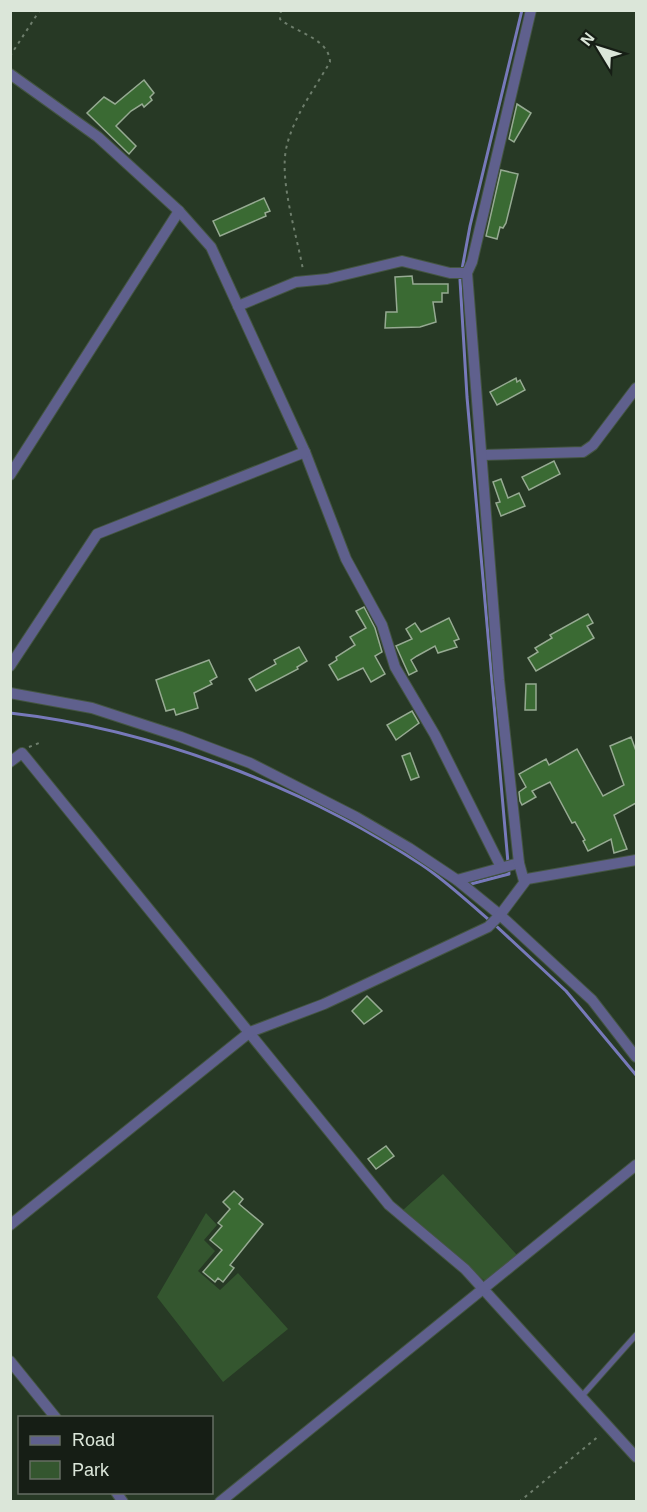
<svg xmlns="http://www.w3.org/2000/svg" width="647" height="1512" viewBox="0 0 647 1512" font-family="Arial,sans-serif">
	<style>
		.green { fill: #34562f }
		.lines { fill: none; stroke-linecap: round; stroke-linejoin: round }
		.stream { stroke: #7779ba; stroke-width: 3 }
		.building { fill: #3a6a33; stroke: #96aa92; stroke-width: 1.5 }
		.service-casing { stroke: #445542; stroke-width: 7 }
		.minor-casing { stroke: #445542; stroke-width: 12 }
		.path { stroke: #6e7e6c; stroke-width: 2; stroke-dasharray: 3 4.5; stroke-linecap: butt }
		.service { stroke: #5f608d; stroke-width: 5 }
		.minor { stroke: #5f608d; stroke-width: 10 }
	</style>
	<rect width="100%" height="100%" fill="#273925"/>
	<!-- green -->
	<g class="green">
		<path d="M443,1174L517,1255L485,1281L407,1217L403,1210Z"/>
		<path d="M206,1213L217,1225L204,1240L215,1251L198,1271L220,1290L238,1273L288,1329L223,1382L157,1297Z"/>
	</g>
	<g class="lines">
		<!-- stream -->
		<g class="stream">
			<path d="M10,713C152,729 304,787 422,865C446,881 468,902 489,920"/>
			<path d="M467,885L509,874L467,397L460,280L470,226L522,10"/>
			<path d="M494,924L566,991L636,1075"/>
		</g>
	</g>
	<!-- building -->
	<g class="building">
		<path d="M144,80L154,93L150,97L152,100L144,107L142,104L131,111L116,126L136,146L129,154L87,113L104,97L115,104Z"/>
		<path d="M517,104L531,113L514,142L509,139Z"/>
		<path d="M501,170L518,174L506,223L503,228L500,227L497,239L486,236Z"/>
		<path d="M264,198L270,211L265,213L266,216L220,236L213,221Z"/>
		<path d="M412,276L413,284H448V293H442V302H433L436,322L420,327L385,328L386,312H397L395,277Z"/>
		<path d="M516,378L517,382L520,380L525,390L497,405L490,392Z"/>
		<path d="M554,461L560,474L529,490L522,477Z"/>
		<path d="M501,479L508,498L519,493L525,506L501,516L496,503L500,502L493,482Z"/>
		<path d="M364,607L375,628L382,652L375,656L385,674L371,682L363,668L338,680L329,665L337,660L336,657L355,645L350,637L366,628L356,611Z"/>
		<path d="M588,614L593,623L587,626L594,638L536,671L528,658L538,652L535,648L552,638L550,635Z"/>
		<path d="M449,618L459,639L454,641L457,647L438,653L435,646L417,656L411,660L417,671L409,675L396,646L412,639L406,629L415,623L421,632Z"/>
		<path d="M299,647L307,661L297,667L298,669L256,691L249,679L276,664L274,660Z"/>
		<path d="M209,660L217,677L210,681L212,684L194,693L198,708L176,715L174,709L166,711L156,680Z"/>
		<path d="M526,684H536V710H525Z"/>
		<path d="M412,711L419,723L396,740L387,725Z"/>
		<path d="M631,737L636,751V803L614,815L627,849L614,853L611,839L588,851L583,841L585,840L575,822L572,823L550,782L532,791L536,797L522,805L520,801L519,792L526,787L519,774L546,759L549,765L577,749L603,796L624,785L610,746Z"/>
		<path d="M410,753L419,777L411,780L402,756Z"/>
		<path d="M367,996L382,1011L364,1024L352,1011Z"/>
		<path d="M386,1146L394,1156L376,1169L368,1159Z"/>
		<path d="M234,1191L243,1199L239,1204L263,1224L230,1265L234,1268L223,1282L218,1278L215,1282L203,1272L222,1250L210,1240L222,1226L218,1223L230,1209L223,1202Z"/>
	</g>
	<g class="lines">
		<defs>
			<path id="service" d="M581,1397L636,1335"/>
			<g id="minor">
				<path d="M10,74L98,137L179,211L211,247L305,452L346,559L382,625L395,667L435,735L501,867"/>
				<path d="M238,306L296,282L327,279L402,261L450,273H467"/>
				<path d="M482,455L583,452L593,445L636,388"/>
				<path d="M10,475L179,211"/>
				<path d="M10,666L97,534L305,452"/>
				<path d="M10,693L92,708L181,737L250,763L356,817L409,848L457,880L500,915L592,1000L636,1057"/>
				<path d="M10,762L22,753L27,759L389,1205L465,1269L636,1457"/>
				<path d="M457,880L519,863"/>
				<path d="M524,881L519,863L499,680L467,273L472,262L531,10"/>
				<path d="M10,1225L250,1032L324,1004L488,927L500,915L527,879L636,860"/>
				<path d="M10,1361L56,1418"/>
				<path d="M116,1492L123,1502"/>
				<path d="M220,1502L636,1165"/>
			</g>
		</defs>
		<!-- service casing -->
		<use href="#service" class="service-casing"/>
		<!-- minor casing -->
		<use href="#minor" class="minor-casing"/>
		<!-- path -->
		<g class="path">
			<path d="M281,10L280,19C296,33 329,38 330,62C315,88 294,116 287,145C278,178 297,235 303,270"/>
			<path d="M10,56L40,10"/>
			<path d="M29,747L39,743"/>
			<path d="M519,1502L600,1435"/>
		</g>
		<!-- service -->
		<use href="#service" class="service"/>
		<!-- minor -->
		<use href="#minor" class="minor"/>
	</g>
	<!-- border -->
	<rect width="647" height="1512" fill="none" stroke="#dbe6d9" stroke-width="24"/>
	<!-- legend -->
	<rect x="18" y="1416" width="195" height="78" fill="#161e15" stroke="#656e63" stroke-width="1.5"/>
	<rect x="30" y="1436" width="30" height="9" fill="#5f608d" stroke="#656e63" stroke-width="1.5"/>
	<text x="72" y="1446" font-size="18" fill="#dbe6d9">Road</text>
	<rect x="30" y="1461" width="30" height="18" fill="#34562f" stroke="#656e63" stroke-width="1.5"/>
	<text x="72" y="1476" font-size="18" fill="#dbe6d9">Park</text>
	<!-- north arrow -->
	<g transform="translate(599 48) rotate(308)" stroke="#161e15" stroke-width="4.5" paint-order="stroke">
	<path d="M0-4.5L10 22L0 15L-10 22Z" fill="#dbe6d9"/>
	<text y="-9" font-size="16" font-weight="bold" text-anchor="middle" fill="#dbe6d9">N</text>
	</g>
</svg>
